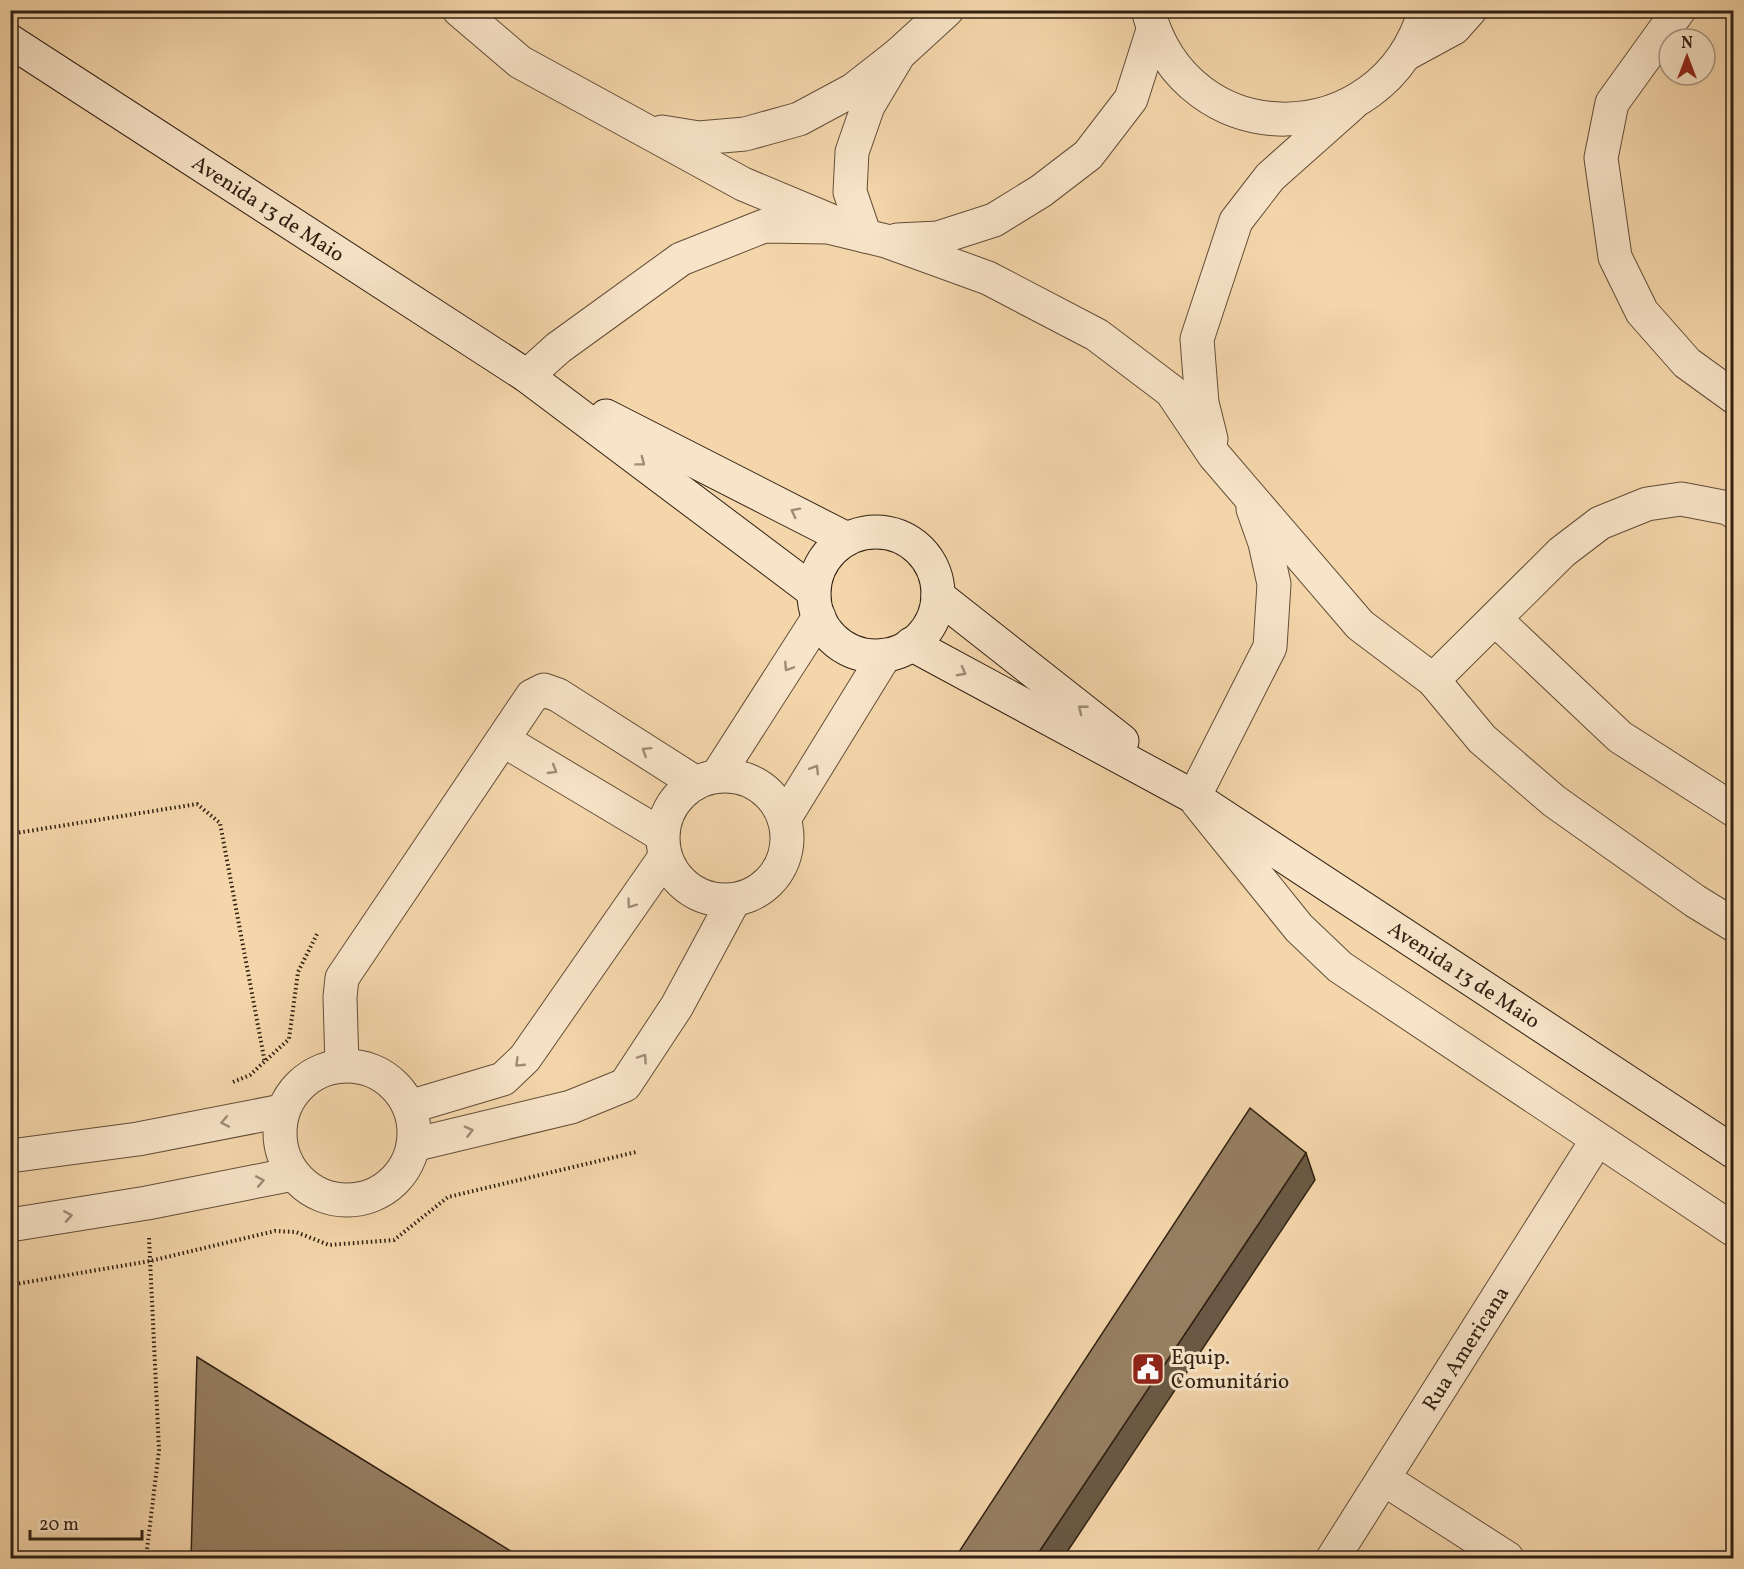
<svg xmlns="http://www.w3.org/2000/svg" width="1744" height="1569" viewBox="0 0 1744 1569" font-family="Vollkorn,serif">
	<style>
		.lines { fill: none; stroke-linecap: round; stroke-linejoin: round }
		.minor-casing { stroke: #614e38; stroke-width: 35 }
		.tertiary-casing { stroke: #614e38; stroke-width: 35 }
		.secondary-casing { stroke: #302012; stroke-width: 35 }
		.path { stroke: #302012; stroke-width: 4; stroke-dasharray: 1.5 3; stroke-linecap: butt }
		.minor { stroke: #f8e4c8; stroke-width: 33 }
		.tertiary { stroke: #f8e4c8; stroke-width: 33 }
		.secondary { stroke: #f8e4c8; stroke-width: 33 }
		.shaded-wall { fill: #695945; stroke: #302012; stroke-width: 1.5 }
		.building { fill: #967f62; stroke: #302012; stroke-width: 1.5 }
		.oneway { stroke: #9e8c76 }
		.labels { text-anchor: middle; stroke-width: 6; stroke-linejoin: round; paint-order: stroke }
		.street-label { font-size: 21px; fill: #302012; stroke: #f8e4c8 }
		.poi-label { font-size: 21px; fill: #302012; stroke: #f8e4c8; text-anchor: start }
	</style>
	<rect width="100%" height="100%" fill="#f5d6ab"/>
	<filter id="stains"><feTurbulence type="fractalNoise" baseFrequency=".00333" numOctaves="4"/><feColorMatrix values="0 0 0 0 .2 0 0 0 0 .09 0 0 0 0 .02 0 0 0 .5 -.17"/></filter>
	<radialGradient id="worn" r=".72"><stop offset=".6" stop-color="#630" stop-opacity="0"/><stop offset="1" stop-color="#630" stop-opacity=".3"/></radialGradient>
	<g class="lines">
		<defs>
			<g id="minor">
				<path d="M1679,10L1612,103L1601,158L1615,257L1642,312L1687,363L1734,397"/>
				<path d="M503,740L662,835"/>
				<path d="M717,776L819,617"/>
				<circle cx="725" cy="838" r="62"/>
				<path d="M1198,803L1299,928L1340,967L1734,1230"/>
				<path d="M784,819L885,655"/>
				<path d="M342,1066L340,997L342,978L532,696L544,690L558,695L696,783"/>
				<circle cx="347" cy="1133" r="67"/>
				<path d="M409,1107L503,1079L525,1058L665,857"/>
				<path d="M413,1145L571,1107L625,1085L677,1006L734,900"/>
				<path d="M10,1156L138,1139L282,1111"/>
				<path d="M10,1225L147,1203L293,1174"/>
				<path d="M1384,1479L1507,1558"/>
				<path id="s1" d="M1333,1558L1597,1140"/>
			</g>
			<g id="tertiary">
				<path d="M459,10L520,62L743,184L829,220"/>
				<path d="M1148,10C1186,156 1383,155 1425,10"/>
				<path d="M1406,54L1454,28L1470,10"/>
				<path d="M662,132L699,138L745,134L799,119L853,90L899,54"/>
				<path d="M865,236L850,192L852,152L868,106L899,54L947,10"/>
				<path d="M897,240L938,238L994,220L1041,191L1088,155L1131,99L1153,30"/>
				<path d="M527,376L558,348L681,259L764,226L828,227L886,241L988,278L1097,335L1171,391L1214,455L1360,625L1433,680L1482,739L1554,801L1695,901L1734,925"/>
				<path d="M1211,439L1202,403L1197,339L1236,221L1270,177L1351,105"/>
				<path d="M1495,619L1620,737L1734,810"/>
				<path d="M1433,680L1562,552L1600,523L1647,504L1681,499L1728,508L1734,512"/>
				<path d="M1194,797L1270,647L1274,584L1265,543L1253,509"/>
			</g>
			<g id="secondary">
				<path id="s2" d="M10,41L527,376L813,591"/>
				<path d="M606,416L847,539"/>
				<circle cx="876" cy="594" r="62"/>
				<path d="M938,596L1122,741"/>
				<path id="s3" d="M911,644L1194,797L1734,1152"/>
			</g>
		</defs>
		<!-- minor casing -->
		<use href="#minor" class="minor-casing"/>
		<!-- tertiary casing -->
		<use href="#tertiary" class="tertiary-casing"/>
		<!-- secondary casing -->
		<use href="#secondary" class="secondary-casing"/>
		<!-- path -->
		<g class="path">
			<path d="M10,834L197,804L220,823L265,1063"/>
			<path d="M233,1082L250,1075L289,1039L298,972L318,932"/>
			<path d="M10,1285L150,1261L275,1231L296,1232L329,1245L394,1240L448,1197L636,1152"/>
			<path d="M146,1558L159,1450L149,1237"/>
		</g>
		<!-- minor -->
		<use href="#minor" class="minor"/>
		<!-- tertiary -->
		<use href="#tertiary" class="tertiary"/>
		<!-- secondary -->
		<use href="#secondary" class="secondary"/>
	</g>
	<!-- shaded-wall -->
	<path class="shaded-wall" d="M1306,1153L1315,1180L1063,1558H1035Z"/>
	<!-- building -->
	<g class="building">
		<path d="M1250,1108L1306,1153L1035,1558H955Z"/>
		<path d="M197,1357L522,1558H191Z"/>
	</g>
	<!-- one-way arrows -->
	<defs><path id="oneway-chevron" d="M-2-3.5L2.5 0L-2 3.5" fill="none" stroke-width="1.6" stroke-linecap="round" stroke-linejoin="round" transform="scale(1.5)"/></defs>
	<g class="oneway">
		<use href="#oneway-chevron" transform="translate(641 462) rotate(37)"/>
		<use href="#oneway-chevron" transform="translate(795 512) rotate(-153)"/>
		<use href="#oneway-chevron" transform="translate(788 667) rotate(123)"/>
		<use href="#oneway-chevron" transform="translate(962 672) rotate(28)"/>
		<use href="#oneway-chevron" transform="translate(1082 709) rotate(-142)"/>
		<use href="#oneway-chevron" transform="translate(646 751) rotate(-148)"/>
		<use href="#oneway-chevron" transform="translate(815 769) rotate(-58)"/>
		<use href="#oneway-chevron" transform="translate(553 770) rotate(31)"/>
		<use href="#oneway-chevron" transform="translate(631 904) rotate(126)"/>
		<use href="#oneway-chevron" transform="translate(643 1058) rotate(-56)"/>
		<use href="#oneway-chevron" transform="translate(519 1063) rotate(136)"/>
		<use href="#oneway-chevron" transform="translate(225 1122) rotate(169)"/>
		<use href="#oneway-chevron" transform="translate(469 1131) rotate(-14)"/>
		<use href="#oneway-chevron" transform="translate(260 1181) rotate(-11)"/>
		<use href="#oneway-chevron" transform="translate(68 1216) rotate(-9)"/>
	</g>
	<!-- icons -->
	<defs>
		<symbol id="civic-square" viewBox="-11 -11 22 22"><rect x="-9" y="-9" width="18" height="18" rx="4" fill="#8f2418" stroke="#f8e4c8"/><path d="M-.6-6.5H3V-4.5H.6V-3L4-1V1h2V6H-6V1h2V-1L-.6-3ZM-1.2 2.5V6h2.4V2.5Z" fill="#fff"/></symbol>
	</defs>
	<g fill-rule="evenodd">
		<use href="#civic-square" x="1129" y="1350" width="38" height="38"/>
	</g>
	<g class="labels">
		<!-- street labels -->
		<g class="street-label">
			<text dy="7" stroke="none"><textPath href="#s2" startOffset="308">Avenida 13 de Maio</textPath></text>
			<text dy="7" stroke="none"><textPath href="#s3" startOffset="645">Avenida 13 de Maio</textPath></text>
			<text dy="7" stroke="none"><textPath href="#s1" startOffset="248">Rua Americana</textPath></text>
		</g>
		<!-- poi labels -->
		<g class="poi-label">
			<text x="1171" y="1364">Equip.<tspan x="1171" dy="24">Comunitário</tspan></text>
		</g>
	</g>
	<!-- margin -->
	<rect width="1744" height="1569" fill="none" stroke="#f5d6ab" stroke-width="36"/>
	<rect x="12" y="12" width="1720" height="1545" fill="none" stroke="#302012" stroke-width="3"/>
	<rect x="18" y="18" width="1708" height="1533" fill="none" stroke="#302012" stroke-width="1.5"/>
	<!-- north arrow -->
	<g transform="translate(1687 57)"><circle r="28" fill="#f8e4c8" stroke="#a8967f" stroke-width="1.5"/>
	<path d="M0-4.5L10 22L0 15L-10 22Z" fill="#8f2418"/>
	<text y="-9" font-size="16" font-weight="bold" text-anchor="middle" fill="#302012">N</text>
	</g>
	<!-- scale -->
	<path d="M30 1530v9h112v-9" fill="none" stroke="#302012" stroke-width="3"/>
	<text x="39" y="1530" font-size="18" fill="#302012" stroke="#f8e4c8" stroke-width="4.5" paint-order="stroke">20 m</text>
	<rect width="100%" height="100%" filter="url(#stains)"/>
	<rect width="100%" height="100%" fill="url(#worn)"/>
</svg>
